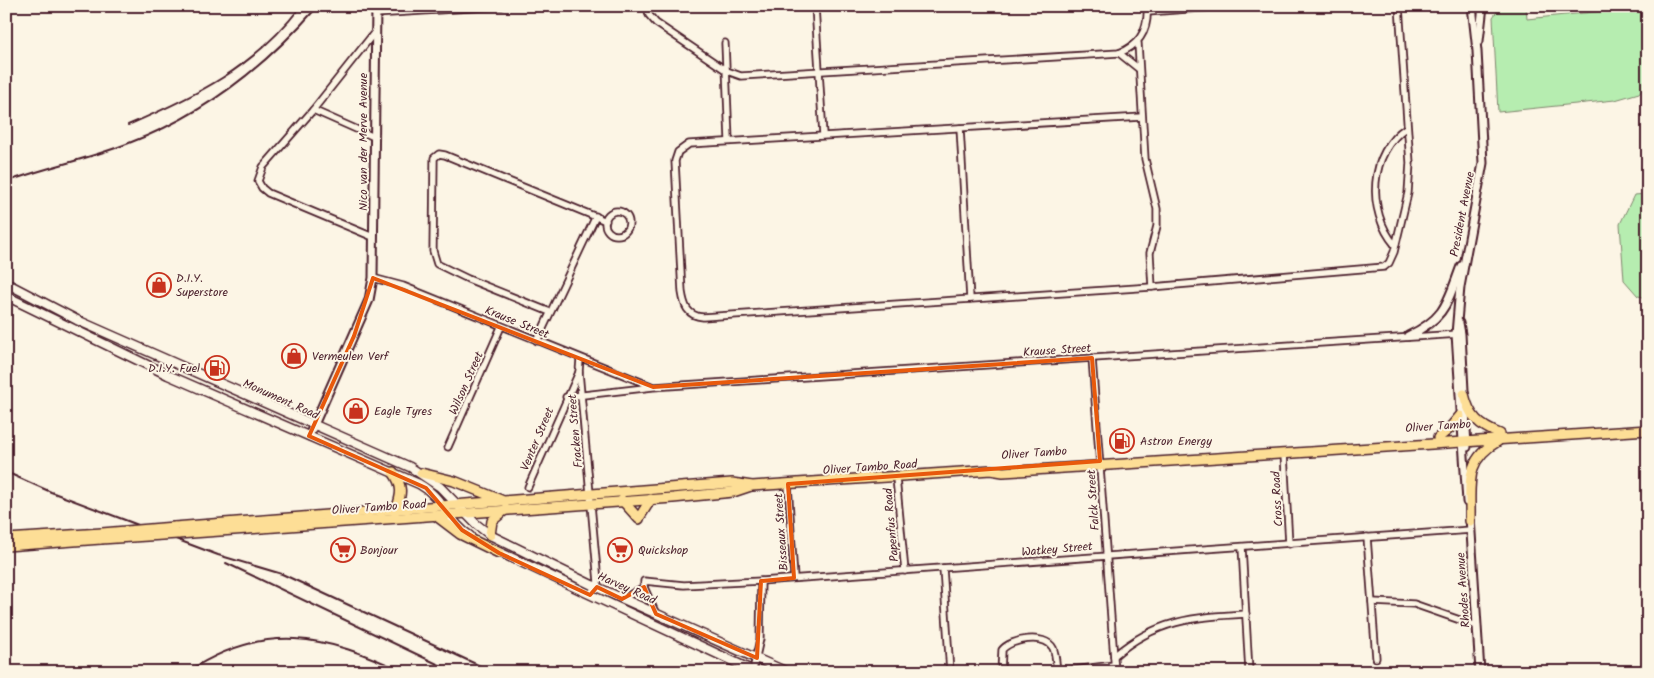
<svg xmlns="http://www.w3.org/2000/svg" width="1654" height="678" viewBox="0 0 1654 678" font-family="Kalam,sans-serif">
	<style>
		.green { fill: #b6edb0; stroke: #80866e }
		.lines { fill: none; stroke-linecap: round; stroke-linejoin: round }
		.minor-casing { stroke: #4a1f2b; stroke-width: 9 }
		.tertiary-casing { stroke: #4a1f2b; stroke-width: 11 }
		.secondary-casing { stroke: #4a1f2b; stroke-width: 11 }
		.primary-casing { stroke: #4a1f2b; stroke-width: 12 }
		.minor { stroke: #fcf5e5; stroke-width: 5.5 }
		.tertiary { stroke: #fcf5e5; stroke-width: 7 }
		.secondary { stroke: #fcf5e5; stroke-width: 8 }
		.primary { stroke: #fdde96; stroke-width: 9 }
		.rail { stroke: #4a1f2b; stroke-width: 2 }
		.primary-bridge-casing { stroke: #4a1f2b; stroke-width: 12; stroke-linecap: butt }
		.primary-bridge { stroke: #fdde96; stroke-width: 9 }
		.marked { fill: none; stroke: #e8590c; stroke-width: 4; stroke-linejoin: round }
		.labels { text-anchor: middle; stroke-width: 4; stroke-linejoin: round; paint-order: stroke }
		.street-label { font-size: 12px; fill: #4a1f2b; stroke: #fcf5e5 }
		.poi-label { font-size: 12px; fill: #4a1f2b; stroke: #fcf5e5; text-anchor: start }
	</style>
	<rect width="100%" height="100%" fill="#fcf5e5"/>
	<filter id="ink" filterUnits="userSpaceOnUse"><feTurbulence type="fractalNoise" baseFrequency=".02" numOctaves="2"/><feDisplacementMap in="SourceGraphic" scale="10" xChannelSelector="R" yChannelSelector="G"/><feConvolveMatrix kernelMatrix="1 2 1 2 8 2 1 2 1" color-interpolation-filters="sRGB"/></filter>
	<g filter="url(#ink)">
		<!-- green -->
		<g class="green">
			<path d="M1501,6H1526L1527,19L1603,11L1608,6H1648V82L1639,93L1615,100L1498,112L1493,17Z"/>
			<path d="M1648,194V298L1638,296L1624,280L1620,224L1634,195Z"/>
		</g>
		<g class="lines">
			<defs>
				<g id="minor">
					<path d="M647,6L649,15L656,23L727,71L741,76L1119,53C1140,45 1149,29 1147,6"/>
					<path d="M815,6L823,135"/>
					<path d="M1148,12L1229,6"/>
					<path d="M375,14L502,6"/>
					<path d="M725,43L729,140"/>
					<path d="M1138,43L1145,159L1157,209V226L1150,253L1152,287"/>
					<path d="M1119,53L1139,69"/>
					<path d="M313,110L374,33"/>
					<path d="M1142,117L689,144L678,152L675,161L682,292C684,305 687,316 703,317L1152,287L1384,267L1389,263L1394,252L1408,193L1410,163L1399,6"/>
					<path d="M960,128L970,299"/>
					<circle cx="617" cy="223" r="12"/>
					<path d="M373,237L268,193L262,188L258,181L263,167L313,110L374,137"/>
					<path d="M1395,245C1366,211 1369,152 1407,127"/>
					<path d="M373,278L403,286L651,386"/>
					<path d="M550,312L468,279L437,264L433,251L434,158L439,154L445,155L606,221"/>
					<path d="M537,341L596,216"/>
					<path d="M1092,358L1115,672"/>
					<path d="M580,359L579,372L598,582L590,595"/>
					<path d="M566,397L653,387L1459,334"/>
					<path d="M448,447L501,327"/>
					<path d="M1284,454L1289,544"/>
					<path d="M896,478L905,571"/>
					<path d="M788,484L794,578"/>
					<path d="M528,487L579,372"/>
					<path d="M1367,537L1376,658"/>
					<path d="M1242,547L1249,672"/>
					<path d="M943,568L950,672"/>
					<path d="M622,599L644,587"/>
					<path d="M1372,602L1414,604L1477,626"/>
					<path d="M656,614L644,587V581L684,585L761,581L1471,530"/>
					<path d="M1114,656C1156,620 1193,617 1246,614"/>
					<path d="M753,670L760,639L761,581"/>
					<path d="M1001,672L1002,650C1010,639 1045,633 1053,648C1056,654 1056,664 1057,672L1114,665"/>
				</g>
				<g id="tertiary">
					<path d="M1479,41L1483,6"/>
					<path d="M1459,323L1461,334L1467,447"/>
					<path d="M1408,336C1446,318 1447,303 1461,266"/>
					<path d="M309,436L369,300L373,278L376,6"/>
					<path d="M1467,502L1456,334L1460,287L1483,163L1477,51L1472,6"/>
					<path d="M1470,517L1480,672"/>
				</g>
				<g id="secondary">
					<path d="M6,283L77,320L410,467L440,487L476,524L490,535L592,585L787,672"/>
					<path d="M6,296L168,375L419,484C443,497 449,523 470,536"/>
					<path d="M495,550L756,672"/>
				</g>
				<g id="primary">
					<path d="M1464,394C1469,416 1479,426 1500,434"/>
					<path d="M1438,438L1449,429L1460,416"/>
					<path d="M393,472C403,486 402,494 396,510"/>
					<path d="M421,473L454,481L501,500"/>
					<path d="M622,500L639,519"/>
					<path d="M435,515L460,534L499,553"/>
					<path d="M639,518L651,499"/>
					<path d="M1470,521C1471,485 1463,461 1498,441"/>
					<path d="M174,527L732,483L752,486L991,470L1003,472L1648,430"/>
					<path d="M178,534L673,498L733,492L751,486"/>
					<path d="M490,535L492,521L506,509"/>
					<path d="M6,539L102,533"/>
					<path d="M6,546L101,539"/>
				</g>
			</defs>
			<!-- minor casing -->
			<use href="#minor" class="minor-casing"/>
			<!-- tertiary casing -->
			<use href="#tertiary" class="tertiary-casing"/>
			<!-- secondary casing -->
			<use href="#secondary" class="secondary-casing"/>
			<!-- primary casing -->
			<use href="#primary" class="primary-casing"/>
			<!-- minor -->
			<use href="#minor" class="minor"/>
			<!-- tertiary -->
			<use href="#tertiary" class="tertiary"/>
			<!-- secondary -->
			<use href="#secondary" class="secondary"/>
			<!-- primary -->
			<use href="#primary" class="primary"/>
			<!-- rail -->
			<g class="rail">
				<path d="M128,125C196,96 255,67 301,6"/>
				<path d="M6,182C47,167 89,159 129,143C204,115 266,66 318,6"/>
				<path d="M6,472L51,492L125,520L218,555L282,574L493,672"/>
				<path d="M226,563L454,672"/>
				<path d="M187,672C264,621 325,635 404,672"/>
			</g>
			<defs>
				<g id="primary-bridge">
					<path d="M102,533L174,527"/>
					<path d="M101,539L178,534"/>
				</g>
			</defs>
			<!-- primary-bridge casing -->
			<use href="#primary-bridge" class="primary-bridge-casing"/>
			<!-- primary-bridge -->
			<use href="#primary-bridge" class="primary-bridge"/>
		</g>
	</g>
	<!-- marked area -->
	<path class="marked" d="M373,278L653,387L1092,358L1100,461L788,484L794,578L761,581L757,658L656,614L644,587L622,599L597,587L590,595L499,553L462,530L426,488L309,436L354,336Z"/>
	<!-- icons -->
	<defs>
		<symbol id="shop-ring" viewBox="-11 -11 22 22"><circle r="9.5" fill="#fcf5e5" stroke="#c8321e" stroke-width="1.5"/><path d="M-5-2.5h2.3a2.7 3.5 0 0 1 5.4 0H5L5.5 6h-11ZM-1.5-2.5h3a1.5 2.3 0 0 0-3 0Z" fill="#c8321e"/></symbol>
		<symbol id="fuel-ring" viewBox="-11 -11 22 22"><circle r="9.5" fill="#fcf5e5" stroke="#c8321e" stroke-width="1.5"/><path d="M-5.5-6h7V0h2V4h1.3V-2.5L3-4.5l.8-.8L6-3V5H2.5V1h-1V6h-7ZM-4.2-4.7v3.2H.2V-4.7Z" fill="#c8321e"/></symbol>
		<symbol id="supermarket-ring" viewBox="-11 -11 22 22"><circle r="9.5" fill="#fcf5e5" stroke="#c8321e" stroke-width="1.5"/><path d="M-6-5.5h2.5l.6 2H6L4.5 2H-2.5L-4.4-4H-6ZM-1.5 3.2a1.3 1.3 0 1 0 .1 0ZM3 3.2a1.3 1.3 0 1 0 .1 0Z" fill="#c8321e"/></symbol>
	</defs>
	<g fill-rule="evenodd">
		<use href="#shop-ring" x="145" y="271" width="28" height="28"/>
		<use href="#shop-ring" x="280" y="342" width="28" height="28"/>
		<use href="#fuel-ring" x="203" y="354" width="28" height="28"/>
		<use href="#shop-ring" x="342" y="397" width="28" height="28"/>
		<use href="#fuel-ring" x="1108" y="427" width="28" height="28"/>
		<use href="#supermarket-ring" x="329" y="536" width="28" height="28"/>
		<use href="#supermarket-ring" x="606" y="536" width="28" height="28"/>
	</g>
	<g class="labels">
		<!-- street labels -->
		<g class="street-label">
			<text transform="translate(363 142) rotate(-90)" y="4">Nico van der Merve Avenue</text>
			<text transform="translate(1462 214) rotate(-79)" y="4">President Avenue</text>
			<text transform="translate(517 322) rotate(22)" y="4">Krause Street</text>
			<text transform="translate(1057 350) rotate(-4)" y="4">Krause Street</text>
			<text transform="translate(466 383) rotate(-66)" y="4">Wilson Street</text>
			<text transform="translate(281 399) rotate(24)" y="4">Monument Road</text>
			<text transform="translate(1438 426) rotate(-4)" y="4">Oliver Tambo</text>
			<text transform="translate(575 431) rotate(-95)" y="4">Fracken Street</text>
			<text transform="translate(537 439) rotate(-67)" y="4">Venter Street</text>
			<text transform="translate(1034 453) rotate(-4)" y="4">Oliver Tambo</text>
			<text transform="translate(870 467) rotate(-4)" y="4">Oliver Tambo Road</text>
			<text transform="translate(1277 499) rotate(-93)" y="4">Cross Road</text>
			<text transform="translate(1093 500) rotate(-94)" y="4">Falck Street</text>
			<text transform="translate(379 507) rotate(-4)" y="4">Oliver Tambo Road</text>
			<text transform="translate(891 525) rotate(-95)" y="4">Papenfus Road</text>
			<text transform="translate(781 532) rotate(-94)" y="4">Bisseaux Street</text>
			<text transform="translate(1057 549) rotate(-5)" y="4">Watkey Street</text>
			<text transform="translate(627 588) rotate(24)" y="4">Harvey Road</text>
			<text transform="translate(1463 590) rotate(-94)" y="4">Rhodes Avenue</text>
		</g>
		<!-- poi labels -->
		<g class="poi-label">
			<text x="176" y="282">D.I.Y.<tspan x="176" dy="14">Superstore</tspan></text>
			<text x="312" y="360">Vermeulen Verf</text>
			<text x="200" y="372" text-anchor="end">D.I.Y. Fuel</text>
			<text x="374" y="415">Eagle Tyres</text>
			<text x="1140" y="445">Astron Energy</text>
			<text x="360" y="554">Bonjour</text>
			<text x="638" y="554">Quickshop</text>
		</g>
	</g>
	<!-- margin -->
	<rect width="1654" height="678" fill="none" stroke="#fcf5e5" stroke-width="25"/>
	<rect x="12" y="12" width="1629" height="653" fill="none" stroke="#4a1f2b" stroke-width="2" filter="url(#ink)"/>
</svg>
